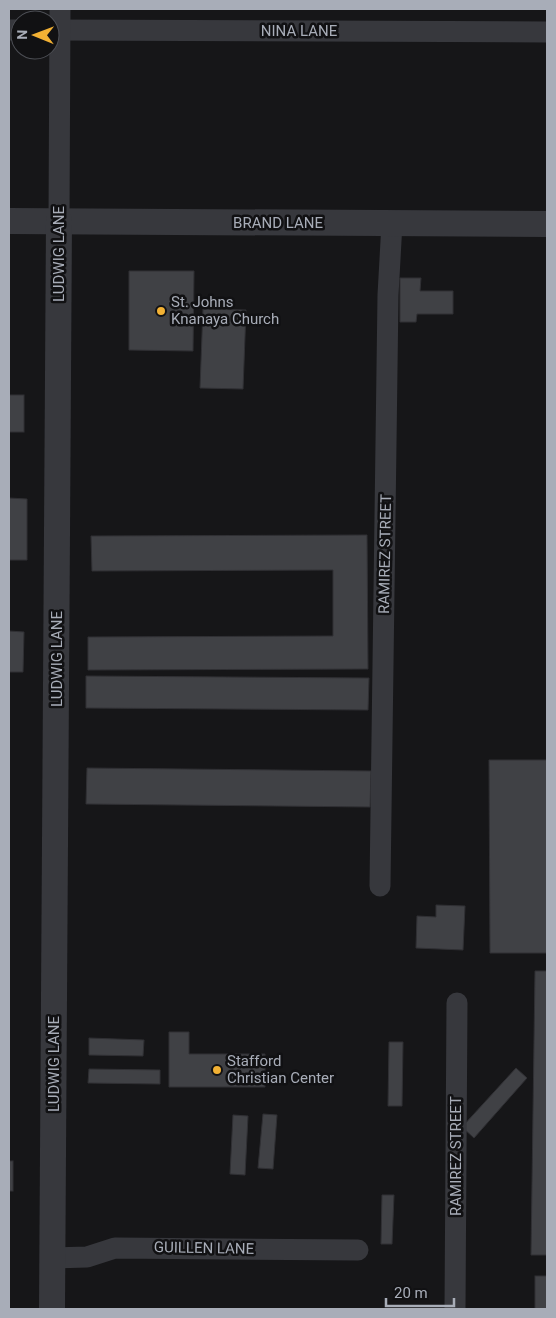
<svg xmlns="http://www.w3.org/2000/svg" width="556" height="1318" viewBox="0 0 556 1318" font-family="Roboto,sans-serif">
	<style>
		.building { fill: #404145; stroke: #303034 }
		.lines { fill: none; stroke-linecap: round; stroke-linejoin: round }
		.minor { stroke: #37383d; stroke-width: 21 }
		.tertiary { stroke: #37383d; stroke-width: 26 }
		.poi-dot { fill: #f2b134; stroke: #111113; stroke-width: 2 }
		.labels { text-anchor: middle; stroke-width: 5; stroke-linejoin: round; paint-order: stroke }
		.street-label { font-size: 15px; fill: #a8adb8; stroke: #111113 }
		.poi-label { font-size: 15px; fill: #a8adb8; stroke: #111113; text-anchor: start }
	</style>
	<rect width="100%" height="100%" fill="#161618"/>
	<!-- building -->
	<g class="building">
		<path d="M129,271H194L193,351L129,350Z"/>
		<path d="M400,278H421L420,291H453V314H417L416,322H400Z"/>
		<path d="M203,309L246,310L243,389L200,388Z"/>
		<rect x="9" y="395" width="15" height="37"/>
		<path d="M9,498L27,499V560H9Z"/>
		<path d="M367,535L368,669L88,670V637L333,636V570L92,571L91,536Z"/>
		<path d="M9,631L24,632L23,672H9Z"/>
		<path d="M86,676L369,678L368,710L86,708Z"/>
		<path d="M489,760H547V953H490Z"/>
		<path d="M87,768L371,771L370,807L86,804Z"/>
		<path d="M436,905L465,906L463,950L416,948L417,916L436,917Z"/>
		<path d="M535,971H547V1255H531Z"/>
		<path d="M169,1032H189V1054H265V1087H169Z"/>
		<path d="M89,1038L144,1040L143,1056L89,1055Z"/>
		<path d="M389,1042H403L402,1106H388Z"/>
		<path d="M516,1068L527,1078L474,1138L462,1127Z"/>
		<path d="M89,1069L160,1070V1084L88,1083Z"/>
		<path d="M263,1114L277,1115L273,1169L258,1168Z"/>
		<path d="M233,1115L248,1116L245,1175L230,1174Z"/>
		<rect x="9" y="1161" width="4" height="30"/>
		<path d="M382,1195H394L392,1244H381Z"/>
		<rect x="535" y="1276" width="12" height="33"/>
	</g>
	<g class="lines">
		<!-- minor -->
		<g class="minor">
			<path d="M9,30H20"/>
			<path d="M50,30L547,32"/>
			<path d="M59,221L60,9"/>
			<path d="M380,886L388,295L392,223"/>
			<path d="M52,1258L87,1257L115,1248L358,1250"/>
			<path d="M455,1309L457,1003"/>
		</g>
		<!-- tertiary -->
		<g class="tertiary">
			<path d="M9,221L547,224"/>
			<path d="M52,1309L59,221"/>
		</g>
	</g>
	<!-- markers -->
	<g class="poi-dot">
		<circle cx="161" cy="311" r="5"/>
		<circle cx="217" cy="1070" r="5"/>
	</g>
	<g class="labels">
		<!-- street labels -->
		<g class="street-label">
			<text x="299" y="36">NINA LANE</text>
			<text x="278" y="228">BRAND LANE</text>
			<text transform="translate(59 254) rotate(-90)" y="5">LUDWIG LANE</text>
			<text transform="translate(385 554) rotate(-89)" y="5">RAMIREZ STREET</text>
			<text transform="translate(57 659) rotate(-90)" y="5">LUDWIG LANE</text>
			<text transform="translate(54 1064) rotate(-90)" y="5">LUDWIG LANE</text>
			<text transform="translate(456 1156) rotate(-90)" y="5">RAMIREZ STREET</text>
			<text transform="translate(204 1248) rotate(1)" y="5">GUILLEN LANE</text>
		</g>
		<!-- poi labels -->
		<g class="poi-label">
			<text x="171" y="307">St. Johns<tspan x="171" dy="17">Knanaya Church</tspan></text>
			<text x="227" y="1066">Stafford<tspan x="227" dy="17">Christian Center</tspan></text>
		</g>
	</g>
	<!-- border -->
	<rect width="556" height="1318" fill="none" stroke="#a8adb8" stroke-width="20"/>
	<!-- north arrow -->
	<g transform="translate(35 35) rotate(271)"><circle r="24" fill="#111113" stroke="#4d4f55"/>
	<path d="M0-4L9 19L0 12L-9 19Z" fill="#f2b134"/>
	<text y="-8" font-size="14" font-weight="bold" text-anchor="middle" fill="#a8adb8">N</text>
	</g>
	<!-- scale -->
	<path d="M386 1298v8h68v-8" fill="none" stroke="#a8adb8" stroke-width="2.5"/>
	<text x="394" y="1298" font-size="15" fill="#a8adb8" stroke="#111113" stroke-width="4" paint-order="stroke">20 m</text>
</svg>
